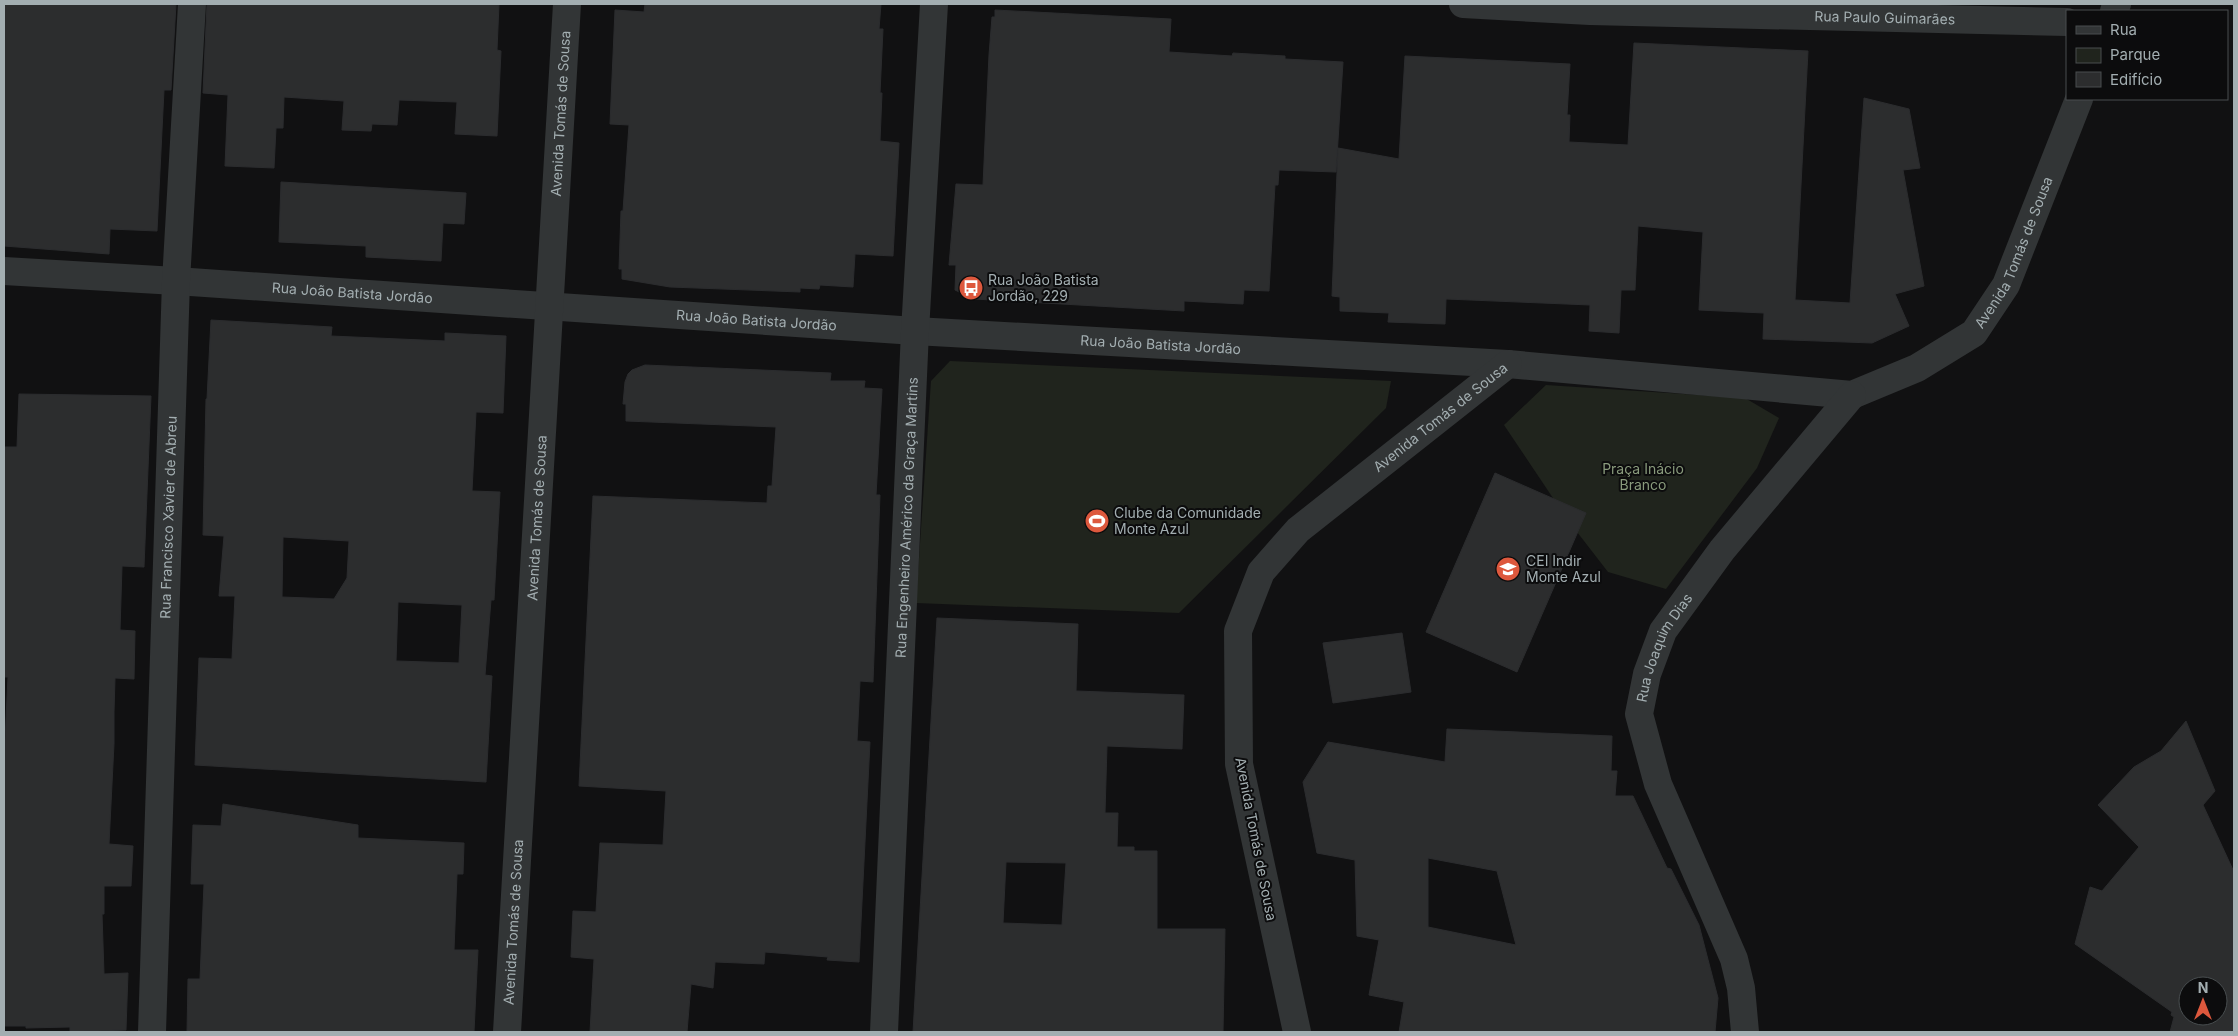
<svg xmlns="http://www.w3.org/2000/svg" width="2238" height="1036" viewBox="0 0 2238 1036" font-family="Inter,sans-serif">
	<style>
		.green { fill: #20241d }
		.building { fill: #2c2d2e; stroke: #2b2c2e; fill-rule: evenodd }
		.lines { fill: none; stroke-linecap: round; stroke-linejoin: round }
		.minor { stroke: #323536; stroke-width: 28 }
		.labels { text-anchor: middle; stroke-width: 4; stroke-linejoin: round; paint-order: stroke }
		.street-label { font-size: 14px; fill: #a3aeb1; stroke: #0c0c0d }
		.poi-label { font-size: 14px; fill: #a3aeb1; stroke: #0c0c0d; text-anchor: start }
		.park-label { font-size: 14px; fill: #899a7c; stroke: #0c0c0d }
	</style>
	<rect width="100%" height="100%" fill="#111112"/>
	<!-- green -->
	<g class="green">
		<path d="M950,361L1391,381L1386,408L1179,613L916,603L931,381Z"/>
		<path d="M1546,385L1745,398L1779,418L1757,468L1666,589L1608,572L1567,519L1504,425Z"/>
	</g>
	<!-- building -->
	<g class="building">
		<path d="M4,4H176L171,90H164L157,231L110,229L109,254L4,246Z"/>
		<path d="M207,4H499L497,50L501,51L497,136L455,134L457,102L399,100L397,125L372,124L371,131L342,130L344,101L284,97L283,128H276L274,168L225,166L228,95L203,93Z"/>
		<path d="M645,4H881L879,29H883L880,93H882L880,141L899,143L893,256L855,254L853,287L820,285L819,289L800,288V292L670,287L622,279V269H619L621,211H623L629,125L610,124L615,10L644,12Z"/>
		<path d="M995,10L1171,19L1169,52L1232,56L1233,53L1285,56V59L1343,62L1336,172L1279,170L1278,185H1275L1269,291L1244,290L1243,304L1184,301V311L974,299L955,290L956,265H949L956,184L983,185L989,55L992,17H995Z"/>
		<path d="M1634,43L1808,51L1795,300L1850,303L1864,98L1909,109L1920,168L1903,170L1924,286L1895,294L1909,326L1872,343L1763,339L1764,313L1699,310L1703,232L1638,226L1635,290H1621L1619,333L1589,331L1590,305L1446,299L1445,324L1388,322L1389,313L1340,311V297L1332,296L1338,148L1399,159L1405,56L1570,64L1567,115H1570L1569,142L1628,145Z"/>
		<path d="M281,182L466,193L464,224L443,223L441,261L366,257V246L279,242Z"/>
		<path d="M211,320L332,327L331,336L445,341V333L506,336L503,413L476,412L472,491L500,492L494,600H491L485,675L492,676L486,782L195,765L199,658L232,659L235,596H219L224,536L203,535L206,399H207ZM283,537L349,541L347,578L334,599L282,597ZM398,602L462,605L459,663L396,661Z"/>
		<path d="M645,365L831,373L830,381H865L864,388L882,389L876,495H880L873,682L860,681L857,741L870,742L859,962L827,960L828,957L765,952L764,964L715,962L713,988L691,984L687,1032H590L594,959L571,957L573,911L596,912L600,843L663,845L666,791L579,786L593,496L767,503L768,486H772L776,427L626,421V404H623L625,382L628,374L632,370Z"/>
		<path d="M19,394L151,396L144,567L122,566L120,630L135,631L134,679L115,678L114,712V744L109,844L133,846L131,886H104V914H102L104,974L128,973L126,1030L70,1032V1027L26,1028V1026H4V760L8,677H4V447H17Z"/>
		<path d="M1495,473L1586,513L1517,672L1426,632Z"/>
		<path d="M937,618L1078,624L1076,691L1184,695L1182,749L1107,746L1105,813H1118L1117,847H1134V851H1157V929H1225L1223,1032H913ZM1006,862L1066,863L1062,925L1003,923Z"/>
		<path d="M1402,633L1411,692L1333,703L1323,643Z"/>
		<path d="M2186,721L2215,791L2203,805L2234,872V1032H2170L2174,1017L2171,1015L2172,1012L2075,944L2090,887L2102,891L2139,847L2098,805L2134,767L2161,751ZM2188,986H2218V1016H2188Z"/>
		<path d="M1447,729L1612,736L1611,771H1617L1615,796H1633L1667,868L1671,869L1699,925L1718,998L1715,1032H1399L1404,1002L1369,995L1379,940L1357,936L1355,860L1317,853L1303,782L1328,742L1445,762ZM1428,858L1497,871L1516,945L1428,927Z"/>
		<path d="M223,804L358,825V838L464,843L463,874H457L454,950H478L474,1032H187L188,979H200L204,884H191L193,825L221,826Z"/>
	</g>
	<g class="lines">
		<!-- minor -->
		<g class="minor">
			<path id="s1" d="M1463,4L1590,11L2067,22"/>
			<path d="M2114,11L2117,4"/>
			<path id="s2" d="M4,271L176,281L915,331L1508,364L1852,395L1917,368L1974,333L2006,285L2079,99"/>
			<path id="s3" d="M152,1032L176,281L192,4"/>
			<path id="s4" d="M507,1032L567,4"/>
			<path id="s5" d="M884,1032L915,331L934,4"/>
			<path id="s6" d="M1297,1032L1239,764L1238,631L1261,572L1298,530L1508,364"/>
			<path id="s7" d="M1745,1032L1741,988L1734,959L1658,784L1639,714L1647,674L1663,631L1722,550L1852,395"/>
		</g>
	</g>
	<!-- icons -->
	<defs>
		<symbol id="bus-disc" viewBox="-11 -11 22 22"><circle r="9.5" fill="#dd583d" stroke="#0c0c0d"/><path d="M-5-6H5V4H4V6H2V4H-2V6H-4V4H-5ZM-3.5-4V0h7V-4ZM-3.5 1.2v1.5H-2V1.2ZM2 1.2v1.5H3.5V1.2Z" fill="#fff"/></symbol>
		<symbol id="stadium-disc" viewBox="-11 -11 22 22"><circle r="9.5" fill="#dd583d" stroke="#0c0c0d"/><path d="M0-5a6.5 5 0 1 0 0 10a6.5 5 0 1 0 0-10ZM-3.5-1.8h7v3.6h-7Z" fill="#fff"/></symbol>
		<symbol id="school-disc" viewBox="-11 -11 22 22"><circle r="9.5" fill="#dd583d" stroke="#0c0c0d"/><path d="M0-5L7-2L0 1L-7-2ZM-4 1L0 2.5L4 1V4Q0 6-4 4Z" fill="#fff"/></symbol>
	</defs>
	<g fill-rule="evenodd">
		<use href="#bus-disc" x="957" y="274" width="28" height="28"/>
		<use href="#stadium-disc" x="1083" y="507" width="28" height="28"/>
		<use href="#school-disc" x="1494" y="555" width="28" height="28"/>
	</g>
	<g class="labels">
		<!-- street labels -->
		<g class="street-label">
			<text dy="5" stroke="none"><textPath href="#s1" startOffset="422">Rua Paulo Guimarães</textPath></text>
			<text dy="5" stroke="none"><textPath href="#s4" startOffset="920">Avenida Tomás de Sousa</textPath></text>
			<text dy="5" stroke="none"><textPath href="#s2" startOffset="2080">Avenida Tomás de Sousa</textPath></text>
			<text dy="5" stroke="none"><textPath href="#s2" startOffset="349">Rua João Batista Jordão</textPath></text>
			<text dy="5" stroke="none"><textPath href="#s2" startOffset="754">Rua João Batista Jordão</textPath></text>
			<text dy="5" stroke="none"><textPath href="#s2" startOffset="1159">Rua João Batista Jordão</textPath></text>
			<text dy="5" stroke="none"><textPath href="#s6" startOffset="708">Avenida Tomás de Sousa</textPath></text>
			<text dy="5" stroke="none"><textPath href="#s3" startOffset="515">Rua Francisco Xavier de Abreu</textPath></text>
			<text dy="5" stroke="none"><textPath href="#s4" startOffset="515">Avenida Tomás de Sousa</textPath></text>
			<text dy="5" stroke="none"><textPath href="#s5" startOffset="515">Rua Engenheiro Américo da Graça Martins</textPath></text>
			<text dy="5" stroke="none"><textPath href="#s7" startOffset="409">Rua Joaquim Dias</textPath></text>
			<text transform="translate(1256 839) rotate(79)" y="5">Avenida Tomás de Sousa</text>
			<text dy="5" stroke="none"><textPath href="#s4" startOffset="110">Avenida Tomás de Sousa</textPath></text>
		</g>
		<!-- poi labels -->
		<g class="poi-label">
			<text x="988" y="285">Rua João Batista<tspan x="988" dy="16">Jordão, 229</tspan></text>
			<text x="1114" y="518">Clube da Comunidade<tspan x="1114" dy="16">Monte Azul</tspan></text>
			<text x="1526" y="566">CEI Indir<tspan x="1526" dy="16">Monte Azul</tspan></text>
		</g>
		<!-- park labels -->
		<g class="park-label">
			<text x="1643" y="474">Praça Inácio<tspan x="1643" dy="16">Branco</tspan></text>
		</g>
	</g>
	<!-- border -->
	<rect width="2238" height="1036" fill="none" stroke="#a3aeb1" stroke-width="10"/>
	<!-- legend -->
	<rect x="2066" y="10" width="162" height="90" fill="#0c0c0d" stroke="#484d4f"/>
	<rect x="2076" y="26" width="25" height="8" fill="#323536" stroke="#484d4f"/>
	<text x="2110" y="35" font-size="15" fill="#a3aeb1">Rua</text>
	<rect x="2076" y="48" width="25" height="15" fill="#20241d" stroke="#484d4f"/>
	<text x="2110" y="60" font-size="15" fill="#a3aeb1">Parque</text>
	<rect x="2076" y="72" width="25" height="15" fill="#2c2d2e" stroke="#484d4f"/>
	<text x="2110" y="85" font-size="15" fill="#a3aeb1">Edifício</text>
	<!-- north arrow -->
	<g transform="translate(2203 1001)"><circle r="24" fill="#0c0c0d" stroke="#484d4f"/>
	<path d="M0-4L9 19L0 12L-9 19Z" fill="#dd583d"/>
	<text y="-8" font-size="14" font-weight="bold" text-anchor="middle" fill="#a3aeb1">N</text>
	</g>
</svg>
